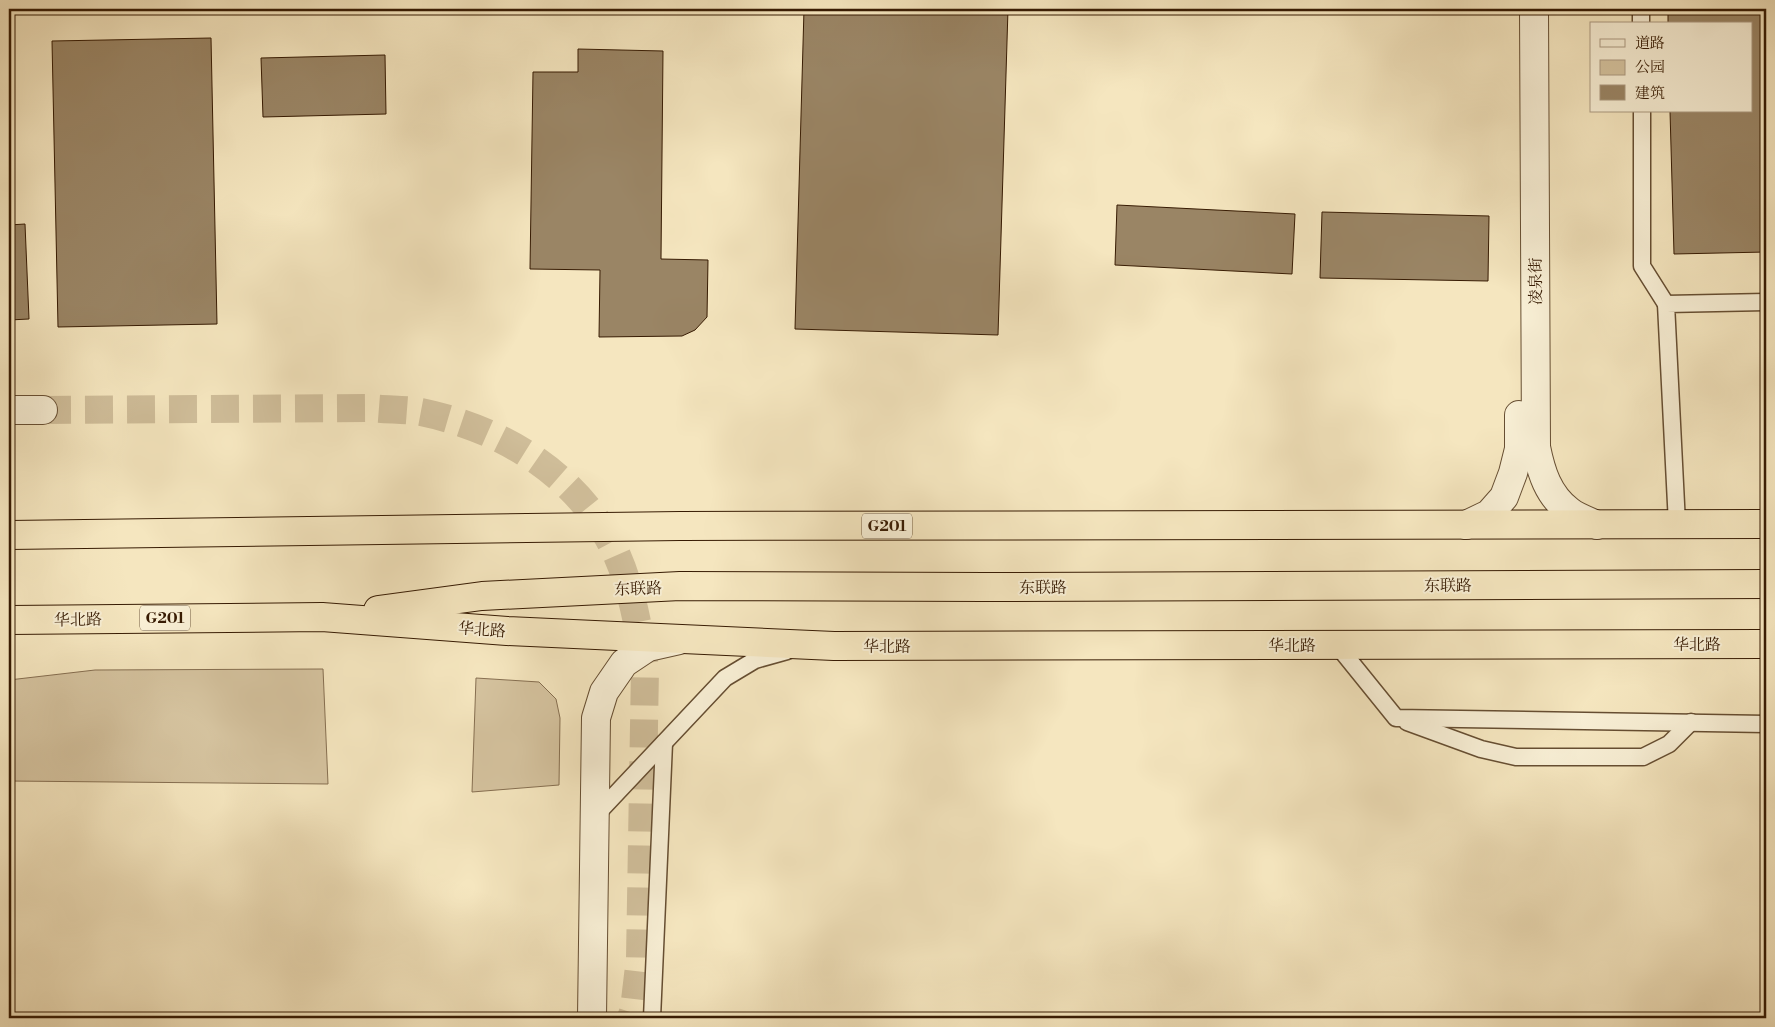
<svg xmlns="http://www.w3.org/2000/svg" width="1775" height="1027" viewBox="0 0 1775 1027" font-family="'Libre Bodoni','Noto Serif SC',serif">
	<style>
		.green { fill: #d5c39f; stroke: #866f51 }
		.building { fill: #9a8565; stroke: #371b03 }
		.lines { fill: none; stroke-linecap: round; stroke-linejoin: round }
		.minor-tunnel { stroke: #cfbd99; stroke-width: 28; stroke-dasharray: 28 14; stroke-linecap: butt }
		.service-casing { stroke: #664e32; stroke-width: 19 }
		.minor-casing { stroke: #664e32; stroke-width: 30 }
		.trunk-casing { stroke: #371b03; stroke-width: 30 }
		.service { stroke: #f8efd5; stroke-width: 16 }
		.minor { stroke: #f8efd5; stroke-width: 28 }
		.trunk { stroke: #f5e6bf; stroke-width: 28 }
		.labels { text-anchor: middle; stroke-width: 4; stroke-linejoin: round; paint-order: stroke }
		.shield { fill: #f8efd5; stroke: #715b42; stroke-width: 1 }
		.shield-label { font-size: 15px; font-weight: bold; fill: #371b03 }
		.street-label { font-size: 16px; fill: #371b03; stroke: #f8efd5 }
	</style>
	<rect width="100%" height="100%" fill="#f5e6bf"/>
	<filter id="stains"><feTurbulence type="fractalNoise" baseFrequency=".004" numOctaves="4"/><feColorMatrix values="0 0 0 0 .2 0 0 0 0 .09 0 0 0 0 .02 0 0 0 .5 -.17"/></filter>
	<radialGradient id="worn" r=".72"><stop offset=".6" stop-color="#630" stop-opacity="0"/><stop offset="1" stop-color="#630" stop-opacity=".3"/></radialGradient>
	<!-- green -->
	<g class="green">
		<path d="M323,669L328,784L9,781V680L95,670Z"/>
		<path d="M476,678L539,682L556,699L560,718L559,785L472,792Z"/>
	</g>
	<!-- building -->
	<g class="building">
		<path d="M804,9H1008L998,335L795,329Z"/>
		<path d="M1668,9H1766V252L1674,254L1670,111H1751V24H1668Z"/>
		<path d="M211,38L217,324L58,327L52,41Z"/>
		<path d="M578,49L663,51L661,259L708,260L707,317L695,330L682,336L599,337L600,270L530,269L533,72H578Z"/>
		<path d="M385,55L386,114L263,117L261,58Z"/>
		<path d="M1117,205L1295,214L1292,274L1115,265Z"/>
		<path d="M1322,212L1489,216L1488,281L1320,278Z"/>
		<path d="M25,224L29,319L9,320V225Z"/>
	</g>
	<g class="lines">
		<!-- minor-tunnel -->
		<path class="minor-tunnel" d="M43,410L372,408C388,410 405,409 421,412C494,427 564,466 604,531C629,570 638,623 645,668L640,958L634,1009L631,1018"/>
		<defs>
			<g id="service">
				<path d="M1641,9V24"/>
				<path d="M1642,111V266L1666,304"/>
				<path d="M1677,524L1666,304L1766,302"/>
				<path d="M1337,645L1396,718L1766,724"/>
				<path d="M1407,722L1481,749L1516,757H1643L1669,744L1691,722"/>
				<path d="M595,816L725,678L755,660L787,651"/>
				<path d="M652,1018L664,743"/>
			</g>
			<g id="minor">
				<path d="M1534,9L1536,447C1541,472 1548,495 1569,511C1576,517 1588,521 1597,525"/>
				<path d="M9,410H43"/>
				<path d="M1466,525L1489,514L1504,497L1513,473L1519,449V415"/>
				<path d="M592,1018L596,718L604,692L624,663L648,647L679,640"/>
			</g>
			<g id="trunk">
				<path d="M9,535L680,526L1766,524"/>
				<path d="M378,610L482,596L680,586L986,587L1766,584"/>
				<path d="M9,620L322,617L507,631L834,646L1766,644"/>
			</g>
		</defs>
		<!-- service casing -->
		<use href="#service" class="service-casing"/>
		<!-- minor casing -->
		<use href="#minor" class="minor-casing"/>
		<!-- trunk casing -->
		<use href="#trunk" class="trunk-casing"/>
		<!-- service -->
		<use href="#service" class="service"/>
		<!-- minor -->
		<use href="#minor" class="minor"/>
		<!-- trunk -->
		<use href="#trunk" class="trunk"/>
	</g>
	<g class="labels">
		<!-- shield labels -->
		<g class="shield">
			<rect x="862" y="513.5" width="50" height="25" rx="4"/>
			<rect x="140" y="605.5" width="50" height="25" rx="4"/>
		</g>
		<g class="shield-label">
			<text x="887" y="531">G201</text>
			<text x="165" y="623">G201</text>
		</g>
		<!-- street labels -->
		<g class="street-label">
			<text transform="translate(1535 281) rotate(-90)" y="6">凌泉街</text>
			<text x="1448" y="591">东联路</text>
			<text x="1043" y="593">东联路</text>
			<text transform="translate(638 588) rotate(-2)" y="6">东联路</text>
			<text transform="translate(78 619) rotate(-1)" y="6">华北路</text>
			<text transform="translate(482 629) rotate(4)" y="6">华北路</text>
			<text x="1697" y="650">华北路</text>
			<text x="1292" y="651">华北路</text>
			<text x="887" y="652">华北路</text>
		</g>
	</g>
	<!-- margin -->
	<rect width="1775" height="1027" fill="none" stroke="#f5e6bf" stroke-width="30"/>
	<rect x="10" y="10" width="1755" height="1007" fill="none" stroke="#371b03" stroke-width="2.5"/>
	<rect x="15" y="15" width="1745" height="997" fill="none" stroke="#371b03"/>
	<!-- legend -->
	<rect x="1590" y="22" width="162" height="90" fill="#f8efd5" stroke="#ab9a81"/>
	<rect x="1600" y="39" width="25" height="8" fill="#f8efd5" stroke="#ab9a81"/>
	<text x="1635" y="48" font-size="15" fill="#371b03">道路</text>
	<rect x="1600" y="60" width="25" height="15" fill="#d5c39f" stroke="#ab9a81"/>
	<text x="1635" y="72" font-size="15" fill="#371b03">公园</text>
	<rect x="1600" y="85" width="25" height="15" fill="#9a8565" stroke="#ab9a81"/>
	<text x="1635" y="98" font-size="15" fill="#371b03">建筑</text>
	<rect width="100%" height="100%" filter="url(#stains)"/>
	<rect width="100%" height="100%" fill="url(#worn)"/>
</svg>
